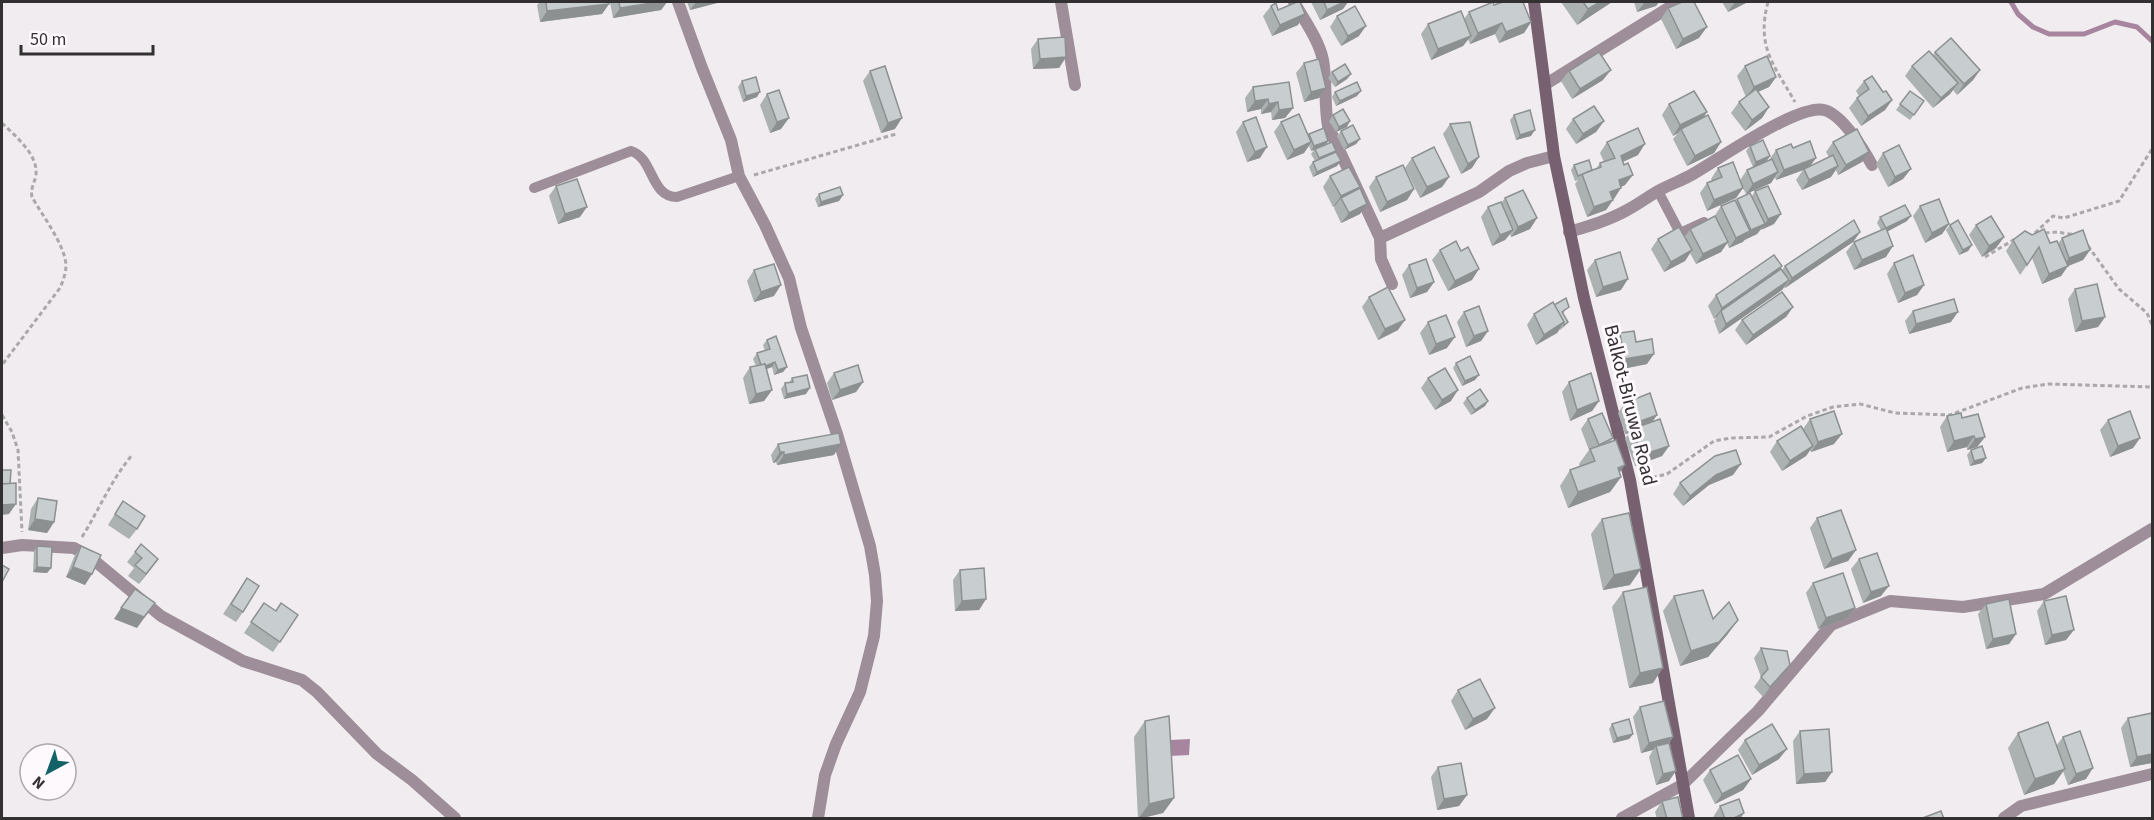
<svg xmlns="http://www.w3.org/2000/svg" width="2154" height="820" viewBox="0 0 2154 820" font-family="'Source Sans 3',sans-serif">
	<style>
		.water { fill: #a8859e }
		.lines { fill: none; stroke-linecap: round; stroke-linejoin: round }
		.stream { stroke: #a8859e; stroke-width: 5 }
		.path { stroke: #aba8aa; stroke-width: 3; stroke-dasharray: 4.5 3; stroke-linecap: butt }
		.lane { stroke: #9e8e99; stroke-width: 10 }
		.street { stroke: #9e8e99; stroke-width: 12 }
		.secondary { stroke: #776171; stroke-width: 12 }
		.wall { fill: #acb1b2 }
		.shaded-wall { fill: #8c9091 }
		.building { fill: #c8cecf; stroke: #8c9091; stroke-width: 1.5 }
		.labels { text-anchor: middle; stroke-width: 6; stroke-linejoin: round; paint-order: stroke }
		.street-label { font-size: 20px; fill: #323031; stroke: #fef9fc }
	</style>
	<rect width="100%" height="100%" fill="#f0ecef"/>
	<!-- water -->
	<path class="water" d="M1190,739L1189,755L1170,756L1171,740Z"/>
	<g class="lines">
		<!-- stream -->
		<path class="stream" d="M2011,2L2018,14L2033,27L2049,34H2084L2115,22L2137,27L2152,41"/>
		<!-- path -->
		<g class="path">
			<path d="M1768,2C1756,47 1774,65 1795,102"/>
			<path d="M2,123C14,135 38,154 36,174C35,183 30,188 32,197C42,215 65,245 66,265C66,273 63,281 60,288L2,365"/>
			<path d="M754,175L896,134"/>
			<path d="M2035,233L2053,216L2064,218L2119,201L2152,149"/>
			<path d="M2045,233L2057,232L2076,235"/>
			<path d="M2088,246L2119,289L2147,313L2152,325"/>
			<path d="M1985,257L2015,239"/>
			<path d="M2,415L12,432L18,450L22,532"/>
			<path d="M1645,479L1667,474L1714,441L1731,438L1769,437L1807,416L1833,407L1860,404L1895,413L1950,415L2022,388L2048,384L2152,387"/>
			<path d="M82,537C100,508 110,482 132,455"/>
		</g>
		<!-- lane -->
		<g class="lane">
			<path d="M534,188L631,151C654,158 650,197 677,197L739,176"/>
			<path d="M1658,191L1680,233L1704,222"/>
		</g>
		<!-- street -->
		<g class="street">
			<path d="M678,2L702,68L731,140L739,176L765,225L789,278L801,328L837,434L870,546L875,575L877,601L874,636L860,692L836,744L825,775L818,818"/>
			<path d="M1061,2L1075,85"/>
			<path d="M1294,2C1304,20 1319,40 1323,60C1327,82 1324,104 1328,126L1380,238L1381,259L1392,284"/>
			<path d="M1546,84L1678,2"/>
			<path d="M1569,232C1589,226 1610,220 1629,209C1640,203 1649,196 1660,190C1671,184 1683,180 1693,174C1719,159 1798,104 1824,110C1842,114 1864,150 1872,165"/>
			<path d="M1380,238L1479,192L1509,171L1527,163L1554,156"/>
			<path d="M2,548L22,545L74,548L90,557L161,616L243,661L302,680L317,692L377,754L412,780L455,818"/>
			<path d="M1622,818L1682,785L1758,711L1831,625L1890,601L1963,607L2044,594L2152,529"/>
			<path d="M2004,818L2021,806L2152,774"/>
		</g>
		<!-- secondary -->
		<path class="secondary" d="M1534,2L1554,156L1584,298L1630,480L1689,818"/>
	</g>
	<!-- wall -->
	<g class="wall">
		<path d="M536,2H609V4L602,14L540,22L537,5L540,2Z"/>
		<path d="M610,2H667L661,10L613,18Z"/>
		<path d="M687,2H721L690,10Z"/>
		<path d="M1311,2H1348L1343,9L1320,20Z"/>
		<path d="M1561,2H1612L1577,25Z"/>
		<path d="M1634,2H1659L1656,6L1637,12Z"/>
		<path d="M1678,2H1694L1699,38L1676,49L1661,19L1668,8L1675,5Z"/>
		<path d="M1722,2H1748L1728,12Z"/>
		<path d="M1494,5L1531,22L1524,33L1499,43L1495,34L1470,44L1468,39L1463,46L1431,60L1421,34L1428,24L1464,19L1469,12Z"/>
		<path d="M1271,6L1278,10L1298,25L1272,36L1263,16Z"/>
		<path d="M1337,16L1359,36L1341,46L1330,27Z"/>
		<path d="M1038,39L1066,57L1059,68L1033,69L1031,49Z"/>
		<path d="M1935,52L1980,70L1973,80L1957,95L1953,90L1950,94L1933,108L1905,76L1912,66L1933,55Z"/>
		<path d="M1304,63L1326,88L1319,98L1304,102L1296,73Z"/>
		<path d="M1745,66L1776,77L1769,87L1758,92L1769,107L1762,118L1745,131L1731,113L1739,102L1746,97L1737,76Z"/>
		<path d="M870,71L895,129L881,133L863,81Z"/>
		<path d="M1569,71L1603,80L1572,99L1561,81Z"/>
		<path d="M1332,72L1351,74L1347,79L1335,87L1328,78Z"/>
		<path d="M742,81L757,97L743,102L738,87Z"/>
		<path d="M1864,81L1883,92L1892,100L1885,110L1861,126L1849,108L1857,98L1859,96L1856,91Z"/>
		<path d="M1253,87L1293,108L1285,118L1272,120L1271,112L1261,114V109L1247,112L1245,98Z"/>
		<path d="M1910,91L1924,101L1910,120L1896,110Z"/>
		<path d="M1335,92L1357,96L1336,106L1332,97Z"/>
		<path d="M767,94L781,129L770,133L760,105Z"/>
		<path d="M1669,104L1707,112L1703,118L1721,142L1714,153L1687,166L1673,139L1678,133L1673,136L1662,115Z"/>
		<path d="M1333,115L1347,127L1336,132L1329,121Z"/>
		<path d="M1514,115L1531,136L1516,140L1510,120Z"/>
		<path d="M1573,119L1604,121L1596,132L1576,144L1566,129Z"/>
		<path d="M1243,122L1260,158L1247,162L1236,132Z"/>
		<path d="M1281,122L1308,135L1309,134L1328,141L1326,145L1335,153L1337,166L1313,177L1309,167L1313,162L1315,161L1311,154L1314,150L1311,151L1309,146L1304,153L1287,160L1274,132Z"/>
		<path d="M1450,124L1472,168L1461,174L1443,134Z"/>
		<path d="M1341,131L1360,139L1356,144L1344,150L1337,136Z"/>
		<path d="M1607,142L1638,155L1623,162L1625,185L1621,187L1606,210L1587,217L1575,184L1578,180L1575,181L1571,170L1574,165L1592,170L1596,169L1600,163L1604,162L1600,153Z"/>
		<path d="M1833,142L1869,152L1862,162L1838,175L1836,170L1831,177L1802,190L1796,180L1803,170L1776,180L1775,177L1771,183L1746,194L1743,188L1736,198L1707,211L1700,193L1707,183L1712,181L1711,179L1718,168L1740,180L1747,170L1753,167L1746,151L1750,146L1770,156L1766,161L1769,160L1776,150L1793,148L1811,166L1829,157L1826,152Z"/>
		<path d="M1883,153L1903,179L1888,187L1876,164Z"/>
		<path d="M1412,158L1449,177L1442,187L1420,198L1405,168Z"/>
		<path d="M1330,176L1358,189L1360,214L1341,223L1334,208L1335,206L1333,207L1323,187Z"/>
		<path d="M1376,177L1414,189L1407,200L1380,212L1369,187Z"/>
		<path d="M556,186L580,217L558,224L549,196Z"/>
		<path d="M1755,191L1774,224L1761,229L1757,234L1729,248L1727,243L1721,252L1696,264L1690,253L1685,261L1664,272L1651,249L1658,239L1685,237L1690,229L1714,217L1721,206L1736,201L1737,199L1752,196Z"/>
		<path d="M819,194L843,195L839,201L818,207L815,199Z"/>
		<path d="M1505,198L1537,218L1530,229L1511,237L1510,234L1505,240L1492,246L1481,217L1488,207L1501,203Z"/>
		<path d="M1920,206L1949,224L1942,234L1925,243L1913,216Z"/>
		<path d="M1880,217L1907,221L1887,231L1886,257L1854,270L1846,252L1854,242L1881,230L1877,223Z"/>
		<path d="M1950,225L1972,245L1968,251L1959,255L1946,230Z"/>
		<path d="M1976,225L2004,237L1996,248L1982,257L1969,235Z"/>
		<path d="M1860,232L1853,242L1785,288L1784,287L1782,290L1719,334L1714,321L1717,317L1714,319L1708,306L1716,295L1782,266L1779,271L1782,270L1785,266Z"/>
		<path d="M2032,235L2050,243L2058,244L2062,238L2090,250L2083,260L2068,266L2061,276L2042,284L2032,258L2020,275L2006,251L2013,240Z"/>
		<path d="M1440,250L1472,280L1448,291L1432,260Z"/>
		<path d="M1595,260L1621,290L1596,297L1587,270Z"/>
		<path d="M1894,263L1924,285L1917,295L1898,303L1887,274Z"/>
		<path d="M1409,265L1434,282L1427,292L1410,298L1402,275Z"/>
		<path d="M754,270L774,296L754,302L747,281Z"/>
		<path d="M2075,289L2105,317L2098,327L2075,332L2068,299Z"/>
		<path d="M1369,297L1398,330L1378,340L1362,307Z"/>
		<path d="M1554,305L1565,312L1563,313L1568,322L1564,327L1560,330V329L1557,333L1536,345L1527,325L1534,314Z"/>
		<path d="M1793,307L1786,317L1746,345L1735,330L1742,320Z"/>
		<path d="M1913,311L1951,322L1909,334L1905,321Z"/>
		<path d="M1464,312L1488,331L1481,341L1466,347L1457,322Z"/>
		<path d="M1428,322L1447,348L1429,355L1420,333Z"/>
		<path d="M1620,333L1647,364L1617,370L1612,344Z"/>
		<path d="M767,340L787,367L783,372L774,375L772,367L767,369L772,390L764,401L749,404L743,378L750,367L756,366L753,359L757,353L765,351L763,345Z"/>
		<path d="M1456,363L1475,380L1462,386L1453,368Z"/>
		<path d="M834,373L863,382L856,392L832,400L827,383Z"/>
		<path d="M792,378L806,394L784,399L781,389L785,383H789Z"/>
		<path d="M1428,378L1451,401L1435,410L1421,388Z"/>
		<path d="M1569,382L1599,401L1592,411L1570,421L1562,392Z"/>
		<path d="M1467,398L1488,401L1485,406L1471,415L1463,403Z"/>
		<path d="M1625,403L1657,415L1652,422L1669,446L1662,456L1635,466L1625,439L1629,433L1625,434L1618,413Z"/>
		<path d="M1947,416L1962,418L1985,437L1977,447L1967,450V447L1947,452L1940,427Z"/>
		<path d="M1588,419L1613,438L1611,441L1621,477L1610,492L1568,508L1560,486L1570,470L1580,467L1579,464L1589,450L1581,429Z"/>
		<path d="M1810,419L1834,444L1811,452L1810,450L1806,456L1782,471L1770,452L1777,441L1803,429Z"/>
		<path d="M2108,420L2140,438L2133,448L2110,457L2100,430Z"/>
		<path d="M778,444L834,455L777,465L776,462L773,463L771,455Z"/>
		<path d="M1971,450L1986,458L1982,463L1970,466L1967,455Z"/>
		<path d="M1733,475L1709,485L1683,506L1673,494L1680,483Z"/>
		<path d="M38,498L54,522L47,533L28,530L31,509Z"/>
		<path d="M123,501L137,529L129,539L108,525Z"/>
		<path d="M1817,518L1856,550L1848,561L1824,569L1810,528Z"/>
		<path d="M1602,519L1630,585L1603,590L1591,534Z"/>
		<path d="M37,546L51,568L47,573L33,572L34,551Z"/>
		<path d="M81,546L85,585L66,577L74,557Z"/>
		<path d="M135,552L158,559L139,584L128,576L134,568L127,562Z"/>
		<path d="M1859,559L1881,596L1863,603L1851,569Z"/>
		<path d="M960,570L986,599L979,610L955,611L953,580Z"/>
		<path d="M247,578L243,612L236,622L223,614Z"/>
		<path d="M1813,583L1855,608L1848,618L1818,629L1806,593Z"/>
		<path d="M1623,592L1653,683L1629,688L1612,607Z"/>
		<path d="M1674,596L1713,619L1738,620L1727,635L1708,657L1680,666L1663,611Z"/>
		<path d="M2044,601L2066,640L2045,645L2037,611Z"/>
		<path d="M264,603L275,611L298,615L273,652L244,633Z"/>
		<path d="M1986,604L2016,634L2009,644L1986,649L1978,614Z"/>
		<path d="M1761,648L1783,675L1763,697L1754,687L1761,677L1754,658Z"/>
		<path d="M1458,690L1487,719L1465,730L1451,701Z"/>
		<path d="M1640,707L1673,737L1669,743V781L1656,785L1649,757L1653,750L1641,753L1633,717Z"/>
		<path d="M2128,718L2152,763L2130,767L2121,728Z"/>
		<path d="M1145,721L1174,798L1163,813L1138,819L1134,737Z"/>
		<path d="M1612,724L1633,734L1629,739L1613,743L1609,729Z"/>
		<path d="M1800,731L1832,772L1825,782L1796,784L1793,741Z"/>
		<path d="M2018,733L2056,746L2063,737L2086,779L2068,785L2063,771L2054,784L2024,795L2008,748Z"/>
		<path d="M1745,740L1779,759L1752,775L1738,750Z"/>
		<path d="M1438,767L1467,795L1459,806L1437,810L1431,777Z"/>
		<path d="M1710,770L1751,779L1743,790L1715,804L1703,780Z"/>
		<path d="M1662,801L1683,819H1657L1655,812Z"/>
		<path d="M1720,806L1740,819H1712Z"/>
	</g>
	<!-- shaded-wall -->
	<g class="shaded-wall">
		<path d="M658,2H667L661,10L613,18L620,8Z"/>
		<path d="M696,2H721L690,10Z"/>
		<path d="M1344,2H1348L1343,9L1320,20L1327,10Z"/>
		<path d="M1600,2H1612L1577,25L1588,9Z"/>
		<path d="M1645,2H1659L1656,6L1637,12Z"/>
		<path d="M1735,2H1748L1728,12Z"/>
		<path d="M609,4L602,14L540,22L547,11Z"/>
		<path d="M1305,14L1298,25L1272,36L1280,25Z"/>
		<path d="M1531,22L1524,33L1499,43L1506,32Z"/>
		<path d="M1502,23L1495,34L1470,44L1478,33Z"/>
		<path d="M1366,26L1359,36L1341,46L1348,36Z"/>
		<path d="M1707,27L1699,38L1676,49L1683,39Z"/>
		<path d="M1471,36L1463,46L1431,60L1438,49Z"/>
		<path d="M1066,57L1059,68L1033,69L1040,59Z"/>
		<path d="M1611,70L1603,80L1572,99L1580,89Z"/>
		<path d="M1980,70L1973,80L1957,95L1964,84Z"/>
		<path d="M1351,74L1347,79L1335,87L1338,82Z"/>
		<path d="M1776,77L1769,87L1746,97L1754,87Z"/>
		<path d="M1958,83L1950,94L1933,108L1941,98Z"/>
		<path d="M1326,88L1319,98L1304,102L1311,92Z"/>
		<path d="M1361,91L1357,96L1336,106L1340,101Z"/>
		<path d="M760,92L757,97L743,102L746,96Z"/>
		<path d="M1268,99L1261,109L1247,112L1255,101Z"/>
		<path d="M1892,100L1885,110L1861,126L1868,116Z"/>
		<path d="M1278,102L1271,112L1261,114L1269,104Z"/>
		<path d="M1769,107L1762,118L1745,131L1752,120Z"/>
		<path d="M1293,108L1285,118L1272,120L1279,110Z"/>
		<path d="M1707,112L1700,122L1681,129L1678,133L1673,136L1680,125Z"/>
		<path d="M789,118L781,129L770,133L777,122Z"/>
		<path d="M902,118L895,129L881,133L888,123Z"/>
		<path d="M1350,121L1347,127L1336,132L1339,127Z"/>
		<path d="M1604,121L1596,132L1576,144L1583,134Z"/>
		<path d="M1535,130L1531,136L1516,140L1520,135Z"/>
		<path d="M1360,139L1356,144L1344,150L1348,145Z"/>
		<path d="M1328,141L1325,146L1311,151L1314,146Z"/>
		<path d="M1311,142L1304,153L1287,160L1294,150Z"/>
		<path d="M1721,142L1714,153L1687,166L1695,156Z"/>
		<path d="M1645,144L1638,155L1613,166L1621,156Z"/>
		<path d="M1267,147L1260,158L1247,162L1255,152Z"/>
		<path d="M1869,152L1862,162L1838,175L1846,165Z"/>
		<path d="M1770,156L1766,162L1753,167L1756,162Z"/>
		<path d="M1479,157L1472,168L1461,174L1468,164Z"/>
		<path d="M1816,158L1809,168L1776,180L1784,170Z"/>
		<path d="M1341,161L1337,166L1313,177L1317,172Z"/>
		<path d="M1838,166L1831,177L1802,190L1809,180Z"/>
		<path d="M1911,169L1903,179L1888,187L1895,177Z"/>
		<path d="M1778,172L1771,183L1746,194L1753,184Z"/>
		<path d="M1633,175L1625,185L1612,191L1619,180Z"/>
		<path d="M1449,177L1442,187L1420,198L1427,187Z"/>
		<path d="M1360,187L1352,197L1341,198L1335,206L1333,207L1341,196Z"/>
		<path d="M1621,188L1614,199L1603,203L1610,192Z"/>
		<path d="M1743,188L1736,198L1707,211L1714,200Z"/>
		<path d="M1414,189L1407,200L1380,212L1387,202Z"/>
		<path d="M843,195L839,201L818,207L821,202Z"/>
		<path d="M1613,200L1606,210L1587,217L1594,207Z"/>
		<path d="M1367,204L1360,214L1341,223L1349,213Z"/>
		<path d="M587,207L580,217L558,224L565,214Z"/>
		<path d="M1781,214L1774,224L1761,230L1768,219Z"/>
		<path d="M1911,216L1907,221L1883,234L1886,228Z"/>
		<path d="M1537,218L1530,229L1511,237L1518,227Z"/>
		<path d="M1765,224L1757,234L1744,240L1751,230Z"/>
		<path d="M1949,224L1942,234L1925,243L1932,233Z"/>
		<path d="M1513,230L1505,240L1492,246L1500,235Z"/>
		<path d="M1750,231L1743,242L1729,248L1736,238Z"/>
		<path d="M1860,232L1853,242L1785,288L1792,278Z"/>
		<path d="M2004,237L1996,248L1982,257L1989,246Z"/>
		<path d="M1728,242L1721,252L1696,264L1703,254Z"/>
		<path d="M1972,245L1968,251L1959,255L1963,250Z"/>
		<path d="M1893,246L1886,257L1854,270L1862,260Z"/>
		<path d="M1692,250L1685,261L1664,272L1671,262Z"/>
		<path d="M2090,250L2083,260L2068,266L2061,276L2042,284L2049,274L2062,268L2069,258Z"/>
		<path d="M1782,266L1775,277L1721,311L1717,317L1714,319L1722,308Z"/>
		<path d="M1479,269L1472,280L1448,291L1455,281Z"/>
		<path d="M1628,279L1621,290L1596,297L1603,287Z"/>
		<path d="M1789,280L1782,290L1719,334L1726,324Z"/>
		<path d="M1434,282L1427,292L1410,298L1417,288Z"/>
		<path d="M781,285L774,296L754,302L761,292Z"/>
		<path d="M1924,285L1917,295L1898,303L1905,293Z"/>
		<path d="M1793,307L1786,317L1746,345L1753,335Z"/>
		<path d="M1958,312L1951,322L1909,334L1916,324Z"/>
		<path d="M2105,317L2098,327L2075,332L2082,321Z"/>
		<path d="M1405,320L1398,330L1378,340L1385,329Z"/>
		<path d="M1564,322L1557,333L1536,345L1544,335Z"/>
		<path d="M1488,331L1481,341L1466,347L1474,336Z"/>
		<path d="M1455,337L1447,348L1429,355L1436,344Z"/>
		<path d="M1654,354L1647,364L1617,370L1624,359Z"/>
		<path d="M775,362L772,367L758,372L762,367Z"/>
		<path d="M787,367L783,372L774,375L778,370Z"/>
		<path d="M1479,375L1475,380L1462,386L1465,381Z"/>
		<path d="M863,382L856,392L832,400L840,390Z"/>
		<path d="M810,388L806,394L784,399L787,394Z"/>
		<path d="M772,390L764,401L749,404L756,394Z"/>
		<path d="M1458,390L1451,401L1435,410L1442,400Z"/>
		<path d="M1488,401L1485,406L1471,415L1475,410Z"/>
		<path d="M1599,401L1592,411L1570,421L1577,410Z"/>
		<path d="M1657,415L1650,425L1632,429L1629,433L1625,434L1633,424Z"/>
		<path d="M1842,434L1834,444L1811,452L1818,442Z"/>
		<path d="M1974,436L1967,447L1947,452L1954,441Z"/>
		<path d="M1985,437L1977,447L1967,450L1975,439Z"/>
		<path d="M2140,438L2133,448L2110,457L2118,446Z"/>
		<path d="M841,444L834,455L777,465L784,455Z"/>
		<path d="M1669,446L1662,456L1635,466L1642,455Z"/>
		<path d="M1813,446L1806,456L1782,471L1790,461Z"/>
		<path d="M780,452H784L776,462L773,463Z"/>
		<path d="M1986,458L1982,463L1970,466L1974,461Z"/>
		<path d="M1741,464L1733,475L1709,485L1683,506L1690,496L1716,475Z"/>
		<path d="M1625,465L1616,478L1621,477L1610,492L1568,508L1578,492L1618,468Z"/>
		<path d="M16,504L9,514L2,515V505Z"/>
		<path d="M35,519L54,522L47,533L28,530Z"/>
		<path d="M1856,550L1848,561L1824,569L1832,559Z"/>
		<path d="M158,559L151,569L139,584L146,574Z"/>
		<path d="M37,567L51,568L47,573L33,572Z"/>
		<path d="M73,567L92,574L85,585L66,577Z"/>
		<path d="M1641,569L1630,585L1603,590L1614,575Z"/>
		<path d="M1889,586L1881,596L1863,603L1871,592Z"/>
		<path d="M986,599L979,610L955,611L962,601Z"/>
		<path d="M155,603L137,628L114,619L121,608Z"/>
		<path d="M1855,608L1848,618L1818,629L1826,618Z"/>
		<path d="M1738,620L1727,635L1708,657L1680,666L1691,651Z"/>
		<path d="M2074,630L2066,640L2045,645L2052,635Z"/>
		<path d="M2016,634L2009,644L1986,649L1993,639Z"/>
		<path d="M1790,665L1783,675L1763,697L1770,687Z"/>
		<path d="M1663,668L1653,683L1629,688L1640,673Z"/>
		<path d="M1495,708L1487,719L1465,730L1473,719Z"/>
		<path d="M1633,734L1629,739L1613,743L1617,738Z"/>
		<path d="M1673,737L1666,747L1656,746L1653,750L1641,753L1649,743Z"/>
		<path d="M1787,749L1779,759L1752,775L1759,765Z"/>
		<path d="M2152,754V763L2130,767L2137,757Z"/>
		<path d="M2093,768L2086,779L2068,785L2076,774Z"/>
		<path d="M2065,769L2054,784L2024,795L2035,779Z"/>
		<path d="M1676,771L1669,781L1656,785L1663,774Z"/>
		<path d="M1832,772L1825,782L1796,784L1804,774Z"/>
		<path d="M1751,779L1743,790L1715,804L1722,794Z"/>
		<path d="M1467,795L1459,806L1437,810L1444,799Z"/>
		<path d="M1174,798L1163,813L1138,819L1149,804Z"/>
		<path d="M1744,813L1740,819H1732Z"/>
	</g>
	<!-- building -->
	<g class="building">
		<path d="M546,2H609V4L547,11Z"/>
		<path d="M619,2H658L620,8Z"/>
		<path d="M1297,2H1300L1305,14L1280,25L1271,6L1276,3L1278,10Z"/>
		<path d="M1324,2H1344L1327,10Z"/>
		<path d="M1493,2L1494,5L1503,2H1523L1531,22L1506,32L1502,23L1478,33L1469,12Z"/>
		<path d="M1583,2H1600L1588,9Z"/>
		<path d="M1679,2H1694L1707,27L1683,39L1668,8L1680,3Z"/>
		<path d="M1355,6L1366,26L1348,36L1337,16Z"/>
		<path d="M1461,11L1471,36L1438,49L1428,24Z"/>
		<path d="M1065,37L1066,57L1040,59L1038,39Z"/>
		<path d="M1951,38L1980,70L1964,84L1935,52Z"/>
		<path d="M1929,51L1958,83L1941,98L1912,66Z"/>
		<path d="M1599,52L1611,70L1580,89L1569,71Z"/>
		<path d="M1767,56L1776,77L1754,87L1745,66Z"/>
		<path d="M1319,59L1326,88L1311,92L1304,63Z"/>
		<path d="M1345,64L1351,74L1338,82L1332,72Z"/>
		<path d="M885,66L902,118L888,123L870,71Z"/>
		<path d="M1872,76L1883,92L1886,91L1892,100L1868,116L1857,98L1869,89L1864,81Z"/>
		<path d="M756,77L760,92L746,96L742,81Z"/>
		<path d="M1289,82L1293,108L1279,110L1278,102L1269,104L1268,99L1255,101L1253,87Z"/>
		<path d="M1357,82L1361,91L1340,101L1335,92Z"/>
		<path d="M1756,89L1769,107L1752,120L1739,102Z"/>
		<path d="M779,90L789,118L777,122L767,94Z"/>
		<path d="M1694,91L1707,112L1680,125L1669,104Z"/>
		<path d="M1910,91L1924,101L1914,115L1900,104Z"/>
		<path d="M1594,106L1604,121L1583,134L1573,119Z"/>
		<path d="M1343,109L1350,121L1339,127L1333,115Z"/>
		<path d="M1530,110L1535,130L1520,135L1514,115Z"/>
		<path d="M1299,114L1311,142L1294,150L1281,122Z"/>
		<path d="M1708,115L1721,142L1695,156L1681,129Z"/>
		<path d="M1256,117L1267,147L1255,152L1243,122Z"/>
		<path d="M1470,122L1479,157L1468,164L1450,124Z"/>
		<path d="M1353,125L1360,139L1348,145L1341,131Z"/>
		<path d="M1324,128L1328,141L1314,146L1309,134Z"/>
		<path d="M1638,128L1645,144L1621,156L1624,165L1628,163L1633,175L1619,180L1621,188L1610,192L1613,200L1594,207L1582,174L1601,167L1600,163L1615,158L1607,142Z"/>
		<path d="M1857,129L1869,152L1846,165L1833,142Z"/>
		<path d="M1763,140L1770,156L1756,162L1750,146Z"/>
		<path d="M1810,141L1816,158L1784,170L1776,150L1791,144L1793,148Z"/>
		<path d="M1332,142L1336,151L1319,158L1315,149Z"/>
		<path d="M1899,145L1911,169L1895,177L1883,153Z"/>
		<path d="M1434,147L1449,177L1427,187L1412,158Z"/>
		<path d="M1336,152L1341,161L1317,172L1313,162Z"/>
		<path d="M1833,155L1838,166L1809,180L1804,169Z"/>
		<path d="M1772,159L1778,172L1753,184L1747,170Z"/>
		<path d="M1589,160L1592,170L1578,176L1574,165Z"/>
		<path d="M1733,162L1743,188L1714,200L1707,183L1722,177L1718,168Z"/>
		<path d="M1403,165L1414,189L1387,202L1376,177Z"/>
		<path d="M1349,167L1360,187L1341,196L1330,176Z"/>
		<path d="M577,179L587,207L565,214L556,186Z"/>
		<path d="M1768,186L1781,214L1768,219L1755,191Z"/>
		<path d="M840,187L843,195L821,202L819,194Z"/>
		<path d="M1360,188L1367,204L1349,213L1341,198Z"/>
		<path d="M1523,190L1537,218L1518,227L1505,198Z"/>
		<path d="M1750,193L1765,224L1751,230L1737,199Z"/>
		<path d="M1939,199L1949,224L1932,233L1920,206Z"/>
		<path d="M1735,200L1750,231L1736,238L1721,206Z"/>
		<path d="M1501,202L1513,230L1500,235L1488,207Z"/>
		<path d="M1905,205L1911,216L1886,228L1880,217Z"/>
		<path d="M1715,216L1728,242L1703,254L1690,229Z"/>
		<path d="M1991,216L2004,237L1989,246L1976,225Z"/>
		<path d="M1854,220L1860,232L1792,278L1785,266Z"/>
		<path d="M1958,220L1972,245L1963,250L1950,225Z"/>
		<path d="M1679,227L1692,250L1671,262L1658,239Z"/>
		<path d="M1886,228L1893,246L1862,260L1854,242Z"/>
		<path d="M2044,229L2050,243L2057,241L2068,266L2049,274L2039,247L2027,265L2013,240L2025,231L2032,235Z"/>
		<path d="M2083,230L2090,250L2069,258L2062,238Z"/>
		<path d="M1456,241L1461,251L1468,247L1479,269L1455,281L1440,250Z"/>
		<path d="M1620,252L1628,279L1603,287L1595,260Z"/>
		<path d="M1774,255L1782,266L1722,308L1716,295Z"/>
		<path d="M1913,255L1924,285L1905,293L1894,263Z"/>
		<path d="M1426,259L1434,282L1417,288L1409,265Z"/>
		<path d="M774,264L781,285L761,292L754,270Z"/>
		<path d="M1781,269L1789,280L1726,324L1721,311Z"/>
		<path d="M2097,284L2105,317L2082,321L2075,289Z"/>
		<path d="M1388,287L1405,320L1385,329L1369,297Z"/>
		<path d="M1782,292L1793,307L1753,335L1742,320Z"/>
		<path d="M1566,298L1569,307L1562,312L1568,322L1564,325L1563,323L1564,322L1554,305Z"/>
		<path d="M1954,299L1958,312L1916,324L1913,311Z"/>
		<path d="M1553,302L1564,322L1544,335L1534,314Z"/>
		<path d="M1479,306L1488,331L1474,336L1464,312Z"/>
		<path d="M1446,315L1455,337L1436,344L1428,322Z"/>
		<path d="M1634,331L1636,342L1652,339L1654,354L1624,359L1620,333Z"/>
		<path d="M776,336L787,367L778,370L775,362L766,366L765,364L761,365L757,353L770,349L767,340Z"/>
		<path d="M1470,356L1479,375L1465,381L1456,363Z"/>
		<path d="M765,364L772,390L756,394L750,367Z"/>
		<path d="M858,365L863,382L840,390L834,373Z"/>
		<path d="M1445,368L1458,390L1442,400L1428,378Z"/>
		<path d="M1591,373L1599,401L1577,410L1569,382Z"/>
		<path d="M807,375L810,388L787,394L785,383L793,382L792,378Z"/>
		<path d="M1480,389L1488,401L1475,410L1467,398Z"/>
		<path d="M1650,393L1657,415L1633,424L1625,403Z"/>
		<path d="M1834,411L1842,434L1818,442L1810,419Z"/>
		<path d="M2130,411L2140,438L2118,446L2108,420Z"/>
		<path d="M1602,413L1613,438L1599,445L1588,419Z"/>
		<path d="M1961,413L1962,418L1978,414L1985,437L1975,439L1974,436L1954,441L1947,416Z"/>
		<path d="M1660,419L1669,446L1642,455L1632,429Z"/>
		<path d="M1801,426L1813,446L1790,461L1777,441Z"/>
		<path d="M839,433L841,444L784,455V452H780L778,444Z"/>
		<path d="M1616,440L1625,465L1618,468L1621,477L1578,492L1570,470L1595,461L1590,449Z"/>
		<path d="M1982,446L1986,458L1974,461L1971,450Z"/>
		<path d="M1736,450L1741,464L1716,475L1690,496L1680,483L1715,456Z"/>
		<path d="M2,470H11L10,484H2Z"/>
		<path d="M16,483V504L2,505V484Z"/>
		<path d="M38,498L57,501L54,522L35,519Z"/>
		<path d="M123,501L145,516L137,529L115,514Z"/>
		<path d="M1841,510L1856,550L1832,559L1817,518Z"/>
		<path d="M1629,513L1641,569L1614,575L1602,519Z"/>
		<path d="M141,544L158,559L146,574L135,565L142,558L135,552Z"/>
		<path d="M37,546L52,547L51,568L37,567Z"/>
		<path d="M81,546L101,555L92,574L73,567Z"/>
		<path d="M1877,553L1889,586L1871,592L1859,559Z"/>
		<path d="M2,565L9,569L2,582Z"/>
		<path d="M984,568L986,599L962,601L960,570Z"/>
		<path d="M1843,573L1855,608L1826,618L1813,583Z"/>
		<path d="M247,578L259,586L243,612L231,604Z"/>
		<path d="M1647,587L1663,668L1640,673L1623,592Z"/>
		<path d="M135,589L155,603L144,617L121,608Z"/>
		<path d="M1703,590L1713,619L1729,602L1738,620L1719,642L1691,651L1674,596Z"/>
		<path d="M2066,596L2074,630L2052,635L2044,601Z"/>
		<path d="M2009,599L2016,634L1993,639L1986,604Z"/>
		<path d="M264,603L276,611L281,603L298,615L280,642L251,622Z"/>
		<path d="M1761,648L1787,651L1790,665L1770,687L1761,677L1768,669Z"/>
		<path d="M1480,679L1495,708L1473,719L1458,690Z"/>
		<path d="M1664,701L1673,737L1649,743L1640,707Z"/>
		<path d="M2152,713V754L2137,757L2128,718Z"/>
		<path d="M1169,716L1174,798L1149,804L1145,721Z"/>
		<path d="M1629,719L1633,734L1617,738L1612,724Z"/>
		<path d="M2048,722L2065,769L2035,779L2018,733Z"/>
		<path d="M1772,724L1787,749L1759,765L1745,740Z"/>
		<path d="M1829,729L1832,772L1804,774L1800,731Z"/>
		<path d="M2080,731L2093,768L2076,774L2063,737Z"/>
		<path d="M1669,743L1676,771L1663,774L1656,746Z"/>
		<path d="M1738,755L1751,779L1722,794L1710,770Z"/>
		<path d="M1461,763L1467,795L1444,799L1438,767Z"/>
		<path d="M1678,797L1683,819H1667L1662,801Z"/>
		<path d="M1739,799L1744,813L1732,819H1725L1720,806Z"/>
		<path d="M1941,811L1944,819H1920Z"/>
	</g>
	<g class="labels">
		<!-- street labels -->
		<g class="street-label">
			<text transform="translate(1631 405) rotate(76)" y="7">Balkot-Biruwa Road</text>
		</g>
	</g>
	<!-- border -->
	<rect width="2154" height="820" fill="none" stroke="#323031" stroke-width="6"/>
	<!-- north arrow -->
	<g transform="translate(48 772) rotate(221)"><circle r="28" fill="#fef9fc" stroke="#aca9ab" stroke-width="1.5"/>
	<path d="M0-4.5L10 22L0 15L-10 22Z" fill="#126268"/>
	<text y="-9" font-size="16" font-weight="bold" text-anchor="middle" fill="#323031">N</text>
	</g>
	<!-- scale -->
	<path d="M21 45v9h132v-9" fill="none" stroke="#323031" stroke-width="3"/>
	<text x="30" y="45" font-size="18" fill="#323031" stroke="#fef9fc" stroke-width="4.5" paint-order="stroke">50 m</text>
</svg>
